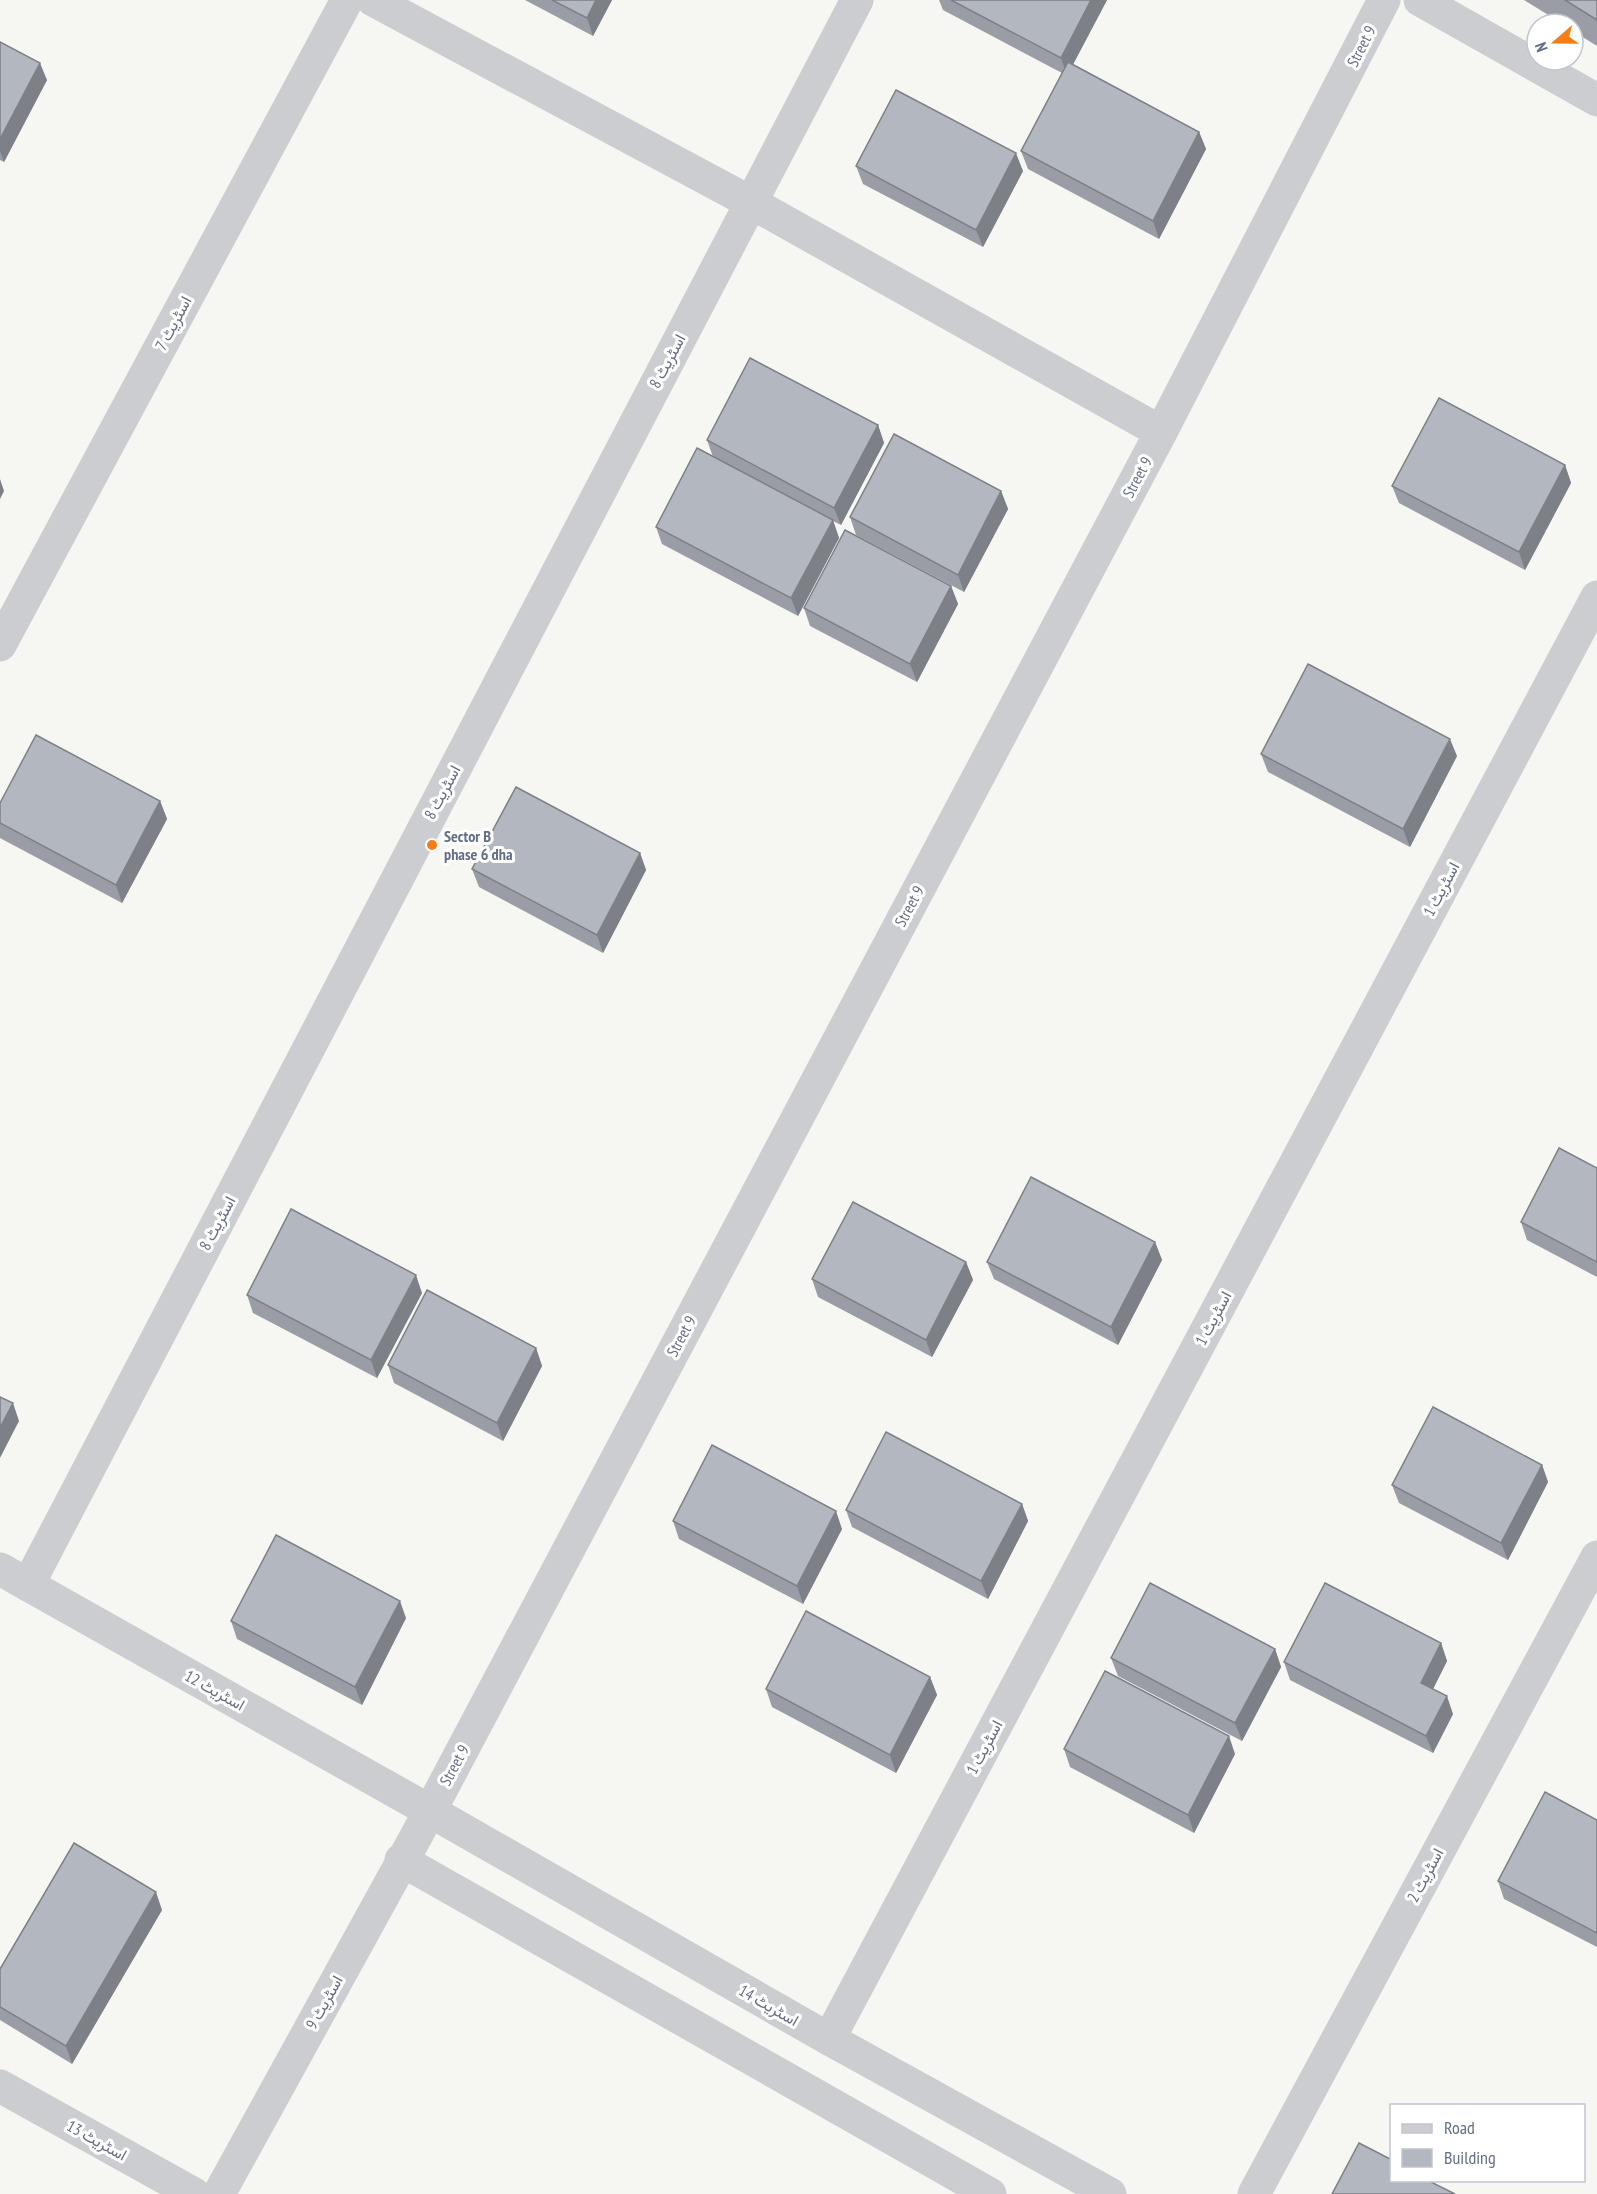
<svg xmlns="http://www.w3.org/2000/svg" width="1597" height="2194" viewBox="0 0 1597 2194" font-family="'PT Sans Narrow',Vazirmatn,sans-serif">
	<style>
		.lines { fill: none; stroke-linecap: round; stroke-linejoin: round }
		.street { stroke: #cbcdd1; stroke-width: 33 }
		.wall { fill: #9a9da5 }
		.shaded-wall { fill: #7d8086 }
		.building { fill: #b3b7c0; stroke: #7d8086; stroke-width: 1.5 }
		.poi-dot { fill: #f57e15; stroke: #fff; stroke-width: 2 }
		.labels { text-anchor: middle; stroke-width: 6; stroke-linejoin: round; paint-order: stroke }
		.street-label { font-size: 16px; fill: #636e87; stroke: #fff }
		.poi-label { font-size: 16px; font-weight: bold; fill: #636e87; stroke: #fff; text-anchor: start }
	</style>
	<rect width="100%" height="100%" fill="#f6f7f3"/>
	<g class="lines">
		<!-- street -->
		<g class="street">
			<path d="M373,0L750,202L1161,432"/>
			<path d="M1420,0L1597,100"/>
			<path d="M0,645L347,0"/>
			<path d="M0,1569L430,1811L829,2039L1110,2194"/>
			<path d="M28,1585L857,0"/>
			<path d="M401,1860L990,2194"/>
			<path d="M829,2039L1597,597"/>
			<path d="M0,2086L194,2194"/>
			<path d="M219,2194L430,1811L1161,432L1384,0"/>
			<path d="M1254,2194L1597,1557"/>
		</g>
	</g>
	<!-- wall -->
	<g class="wall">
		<path d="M525,0H612L593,36Z"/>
		<path d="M939,0H1107L1073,64L1199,132L1206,149L1159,239L1028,169L1021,151L1062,73L943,10Z"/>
		<path d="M1524,0H1597V46L1573,31V24H1563Z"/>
		<path d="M0,42L47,80L4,162L0,160Z"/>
		<path d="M856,166L1023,171L983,247L863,184Z"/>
		<path d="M878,425L884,443L841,525L833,521L839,538L798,616L662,544L656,527L713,457L707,440Z"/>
		<path d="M1565,465L1571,483L1525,570L1399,503L1392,486Z"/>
		<path d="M1001,491L1008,509L964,592L856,535L850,517Z"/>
		<path d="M951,586L958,604L917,682L810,626L804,608Z"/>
		<path d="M1261,754L1457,756L1410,847L1268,772Z"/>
		<path d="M160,801L167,819L122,903L0,838V803Z"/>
		<path d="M640,853L646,870L603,953L479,887L472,869Z"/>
		<path d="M1597,1168V1277L1527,1240L1521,1222Z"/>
		<path d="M1155,1242L1162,1260L1118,1345L994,1279L987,1262Z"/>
		<path d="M966,1262L973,1280L932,1357L818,1297L812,1279Z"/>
		<path d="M422,1293L377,1378L253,1313L247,1295Z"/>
		<path d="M536,1348L542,1366L503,1441L394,1383L388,1365Z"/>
		<path d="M1542,1465L1548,1482L1508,1560L1399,1503L1392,1485Z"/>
		<path d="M1022,1504L1028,1521L988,1599L852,1527L846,1510Z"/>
		<path d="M673,1521L842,1529L803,1604L679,1539Z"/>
		<path d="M406,1618L362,1705L237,1639L231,1621Z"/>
		<path d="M1441,1643L1447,1661L1433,1689L1453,1714L1433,1753L1290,1680L1284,1662Z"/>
		<path d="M1275,1649L1281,1667L1242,1741L1118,1676L1111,1658Z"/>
		<path d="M930,1677L937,1695L896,1773L772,1707L766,1689Z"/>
		<path d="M1064,1749L1235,1754L1194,1833L1070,1767Z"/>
		<path d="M1597,1820V1947L1504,1899L1498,1881Z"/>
		<path d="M162,1910L72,2064L0,2020V1969Z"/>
	</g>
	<!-- shaded-wall -->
	<g class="shaded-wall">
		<path d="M596,0H612L593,36L587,18Z"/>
		<path d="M1091,0H1107L1067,76L1061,58Z"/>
		<path d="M40,63L47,80L4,162L0,151V139Z"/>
		<path d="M1199,132L1206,149L1159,239L1153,221Z"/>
		<path d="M1016,153L1023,171L983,247L976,230Z"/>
		<path d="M878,425L884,443L841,525L834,508Z"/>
		<path d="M1565,465L1571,483L1525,570L1519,552Z"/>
		<path d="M0,479L4,491L0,499Z"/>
		<path d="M1001,491L1008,509L964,592L958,575Z"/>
		<path d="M833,520L839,538L798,616L791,598Z"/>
		<path d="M951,586L958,604L917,682L910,664Z"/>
		<path d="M1450,739L1457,756L1410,847L1403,829Z"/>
		<path d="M160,801L167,819L122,903L116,885Z"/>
		<path d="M640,853L646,870L603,953L597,935Z"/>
		<path d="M1155,1242L1162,1260L1118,1345L1111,1327Z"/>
		<path d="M966,1262L973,1280L932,1357L926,1340Z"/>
		<path d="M416,1275L422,1293L377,1378L371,1360Z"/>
		<path d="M536,1348L542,1366L503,1441L497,1423Z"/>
		<path d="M13,1403L19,1421L0,1458V1428Z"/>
		<path d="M1542,1465L1548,1482L1508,1560L1501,1543Z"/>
		<path d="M1022,1504L1028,1521L988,1599L981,1581Z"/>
		<path d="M836,1511L842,1529L803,1604L797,1586Z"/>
		<path d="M400,1601L406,1618L362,1705L355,1687Z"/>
		<path d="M1441,1643L1447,1661L1427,1701L1421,1683Z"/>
		<path d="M1275,1649L1281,1667L1242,1741L1235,1723Z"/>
		<path d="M930,1677L937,1695L896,1773L890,1755Z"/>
		<path d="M1447,1696L1453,1714L1433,1753L1426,1736Z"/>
		<path d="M1229,1736L1235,1754L1194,1833L1188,1815Z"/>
		<path d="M156,1892L162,1910L72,2064L66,2046Z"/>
	</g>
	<!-- building -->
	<g class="building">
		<path d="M552,0H596L587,18Z"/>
		<path d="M951,0H1091L1061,58Z"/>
		<path d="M1565,0H1597V20Z"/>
		<path d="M0,42L40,63L0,139Z"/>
		<path d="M1068,62L1199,132L1153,221L1021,151Z"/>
		<path d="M896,90L1016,153L976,230L856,166Z"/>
		<path d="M750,358L878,425L834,508L707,440Z"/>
		<path d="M1439,398L1565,465L1519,552L1392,486Z"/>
		<path d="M894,434L1001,491L958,575L850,517Z"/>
		<path d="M697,448L833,520L791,598L656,527Z"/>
		<path d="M845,530L951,586L910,664L804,608Z"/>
		<path d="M1308,664L1450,739L1403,829L1261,754Z"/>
		<path d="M36,735L160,801L116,885L0,823V803Z"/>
		<path d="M516,787L640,853L597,935L472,869Z"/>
		<path d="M1559,1148L1597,1168V1262L1521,1222Z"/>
		<path d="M1031,1177L1155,1242L1111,1327L987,1262Z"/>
		<path d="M853,1202L966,1262L926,1340L812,1279Z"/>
		<path d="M291,1209L416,1275L371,1360L247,1295Z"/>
		<path d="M427,1290L536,1348L497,1423L388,1365Z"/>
		<path d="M0,1397L13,1403L0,1428Z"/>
		<path d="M1433,1407L1542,1465L1501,1543L1392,1485Z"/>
		<path d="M886,1432L1022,1504L981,1581L846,1510Z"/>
		<path d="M712,1445L836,1511L797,1586L673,1521Z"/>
		<path d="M276,1535L400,1601L355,1687L231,1621Z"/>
		<path d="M1150,1583L1275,1649L1235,1723L1111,1658Z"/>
		<path d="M1325,1583L1441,1643L1421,1683L1447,1696L1426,1736L1284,1662Z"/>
		<path d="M806,1611L930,1677L890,1755L766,1689Z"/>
		<path d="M1105,1671L1229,1736L1188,1815L1064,1749Z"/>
		<path d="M1545,1792L1597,1820V1933L1498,1881Z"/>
		<path d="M74,1843L156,1892L66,2046L0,2007V1969Z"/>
		<path d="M1359,2143L1392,2160V2181H1429L1455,2194H1332Z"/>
	</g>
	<!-- markers -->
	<circle class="poi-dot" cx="432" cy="845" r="6"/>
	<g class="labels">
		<!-- street labels -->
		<g class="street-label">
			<text transform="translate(1361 46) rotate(-63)" y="6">Street 9</text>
			<text transform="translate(173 323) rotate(-62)" y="6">اسٹریٹ 7</text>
			<text transform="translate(667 361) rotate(-62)" y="6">اسٹریٹ 8</text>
			<text transform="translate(1137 477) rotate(-62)" y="6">Street 9</text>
			<text transform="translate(442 792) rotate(-62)" y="6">اسٹریٹ 8</text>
			<text transform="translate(1441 889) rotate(-62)" y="6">اسٹریٹ 1</text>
			<text transform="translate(909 906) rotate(-62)" y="6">Street 9</text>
			<text transform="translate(217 1223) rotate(-62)" y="6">اسٹریٹ 8</text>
			<text transform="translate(1213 1318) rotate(-62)" y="6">اسٹریٹ 1</text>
			<text transform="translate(681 1336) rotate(-62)" y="6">Street 9</text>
			<text transform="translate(215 1690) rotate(29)" y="6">اسٹریٹ 12</text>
			<text transform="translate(984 1747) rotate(-62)" y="6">اسٹریٹ 1</text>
			<text transform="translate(454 1765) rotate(-62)" y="6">Street 9</text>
			<text transform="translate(1425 1875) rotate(-62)" y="6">اسٹریٹ 2</text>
			<text transform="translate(324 2002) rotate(-61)" y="6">اسٹریٹ 9</text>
			<text transform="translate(769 2005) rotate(30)" y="6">اسٹریٹ 14</text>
			<text transform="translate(97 2140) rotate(29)" y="6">اسٹریٹ 13</text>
		</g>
		<!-- poi labels -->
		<g class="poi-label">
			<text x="444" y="842">Sector B<tspan x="444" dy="18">phase 6 dha</tspan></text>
		</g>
	</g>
	<!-- legend -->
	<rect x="1390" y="2104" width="195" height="78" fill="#ffffff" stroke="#c1c5cf" stroke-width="1.5"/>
	<rect x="1402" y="2124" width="30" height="9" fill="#cbcdd1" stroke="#c1c5cf" stroke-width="1.5"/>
	<text x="1444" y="2134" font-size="18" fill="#636e87">Road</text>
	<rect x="1402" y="2149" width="30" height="18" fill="#b3b7c0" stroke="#c1c5cf" stroke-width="1.5"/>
	<text x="1444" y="2164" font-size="18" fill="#636e87">Building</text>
	<!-- north arrow -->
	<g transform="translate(1555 42) rotate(250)"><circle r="28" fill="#ffffff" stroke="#c1c5cf" stroke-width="1.5"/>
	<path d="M0-4.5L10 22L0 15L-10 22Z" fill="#f57e15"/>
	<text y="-9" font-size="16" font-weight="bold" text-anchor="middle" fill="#636e87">N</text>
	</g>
</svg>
